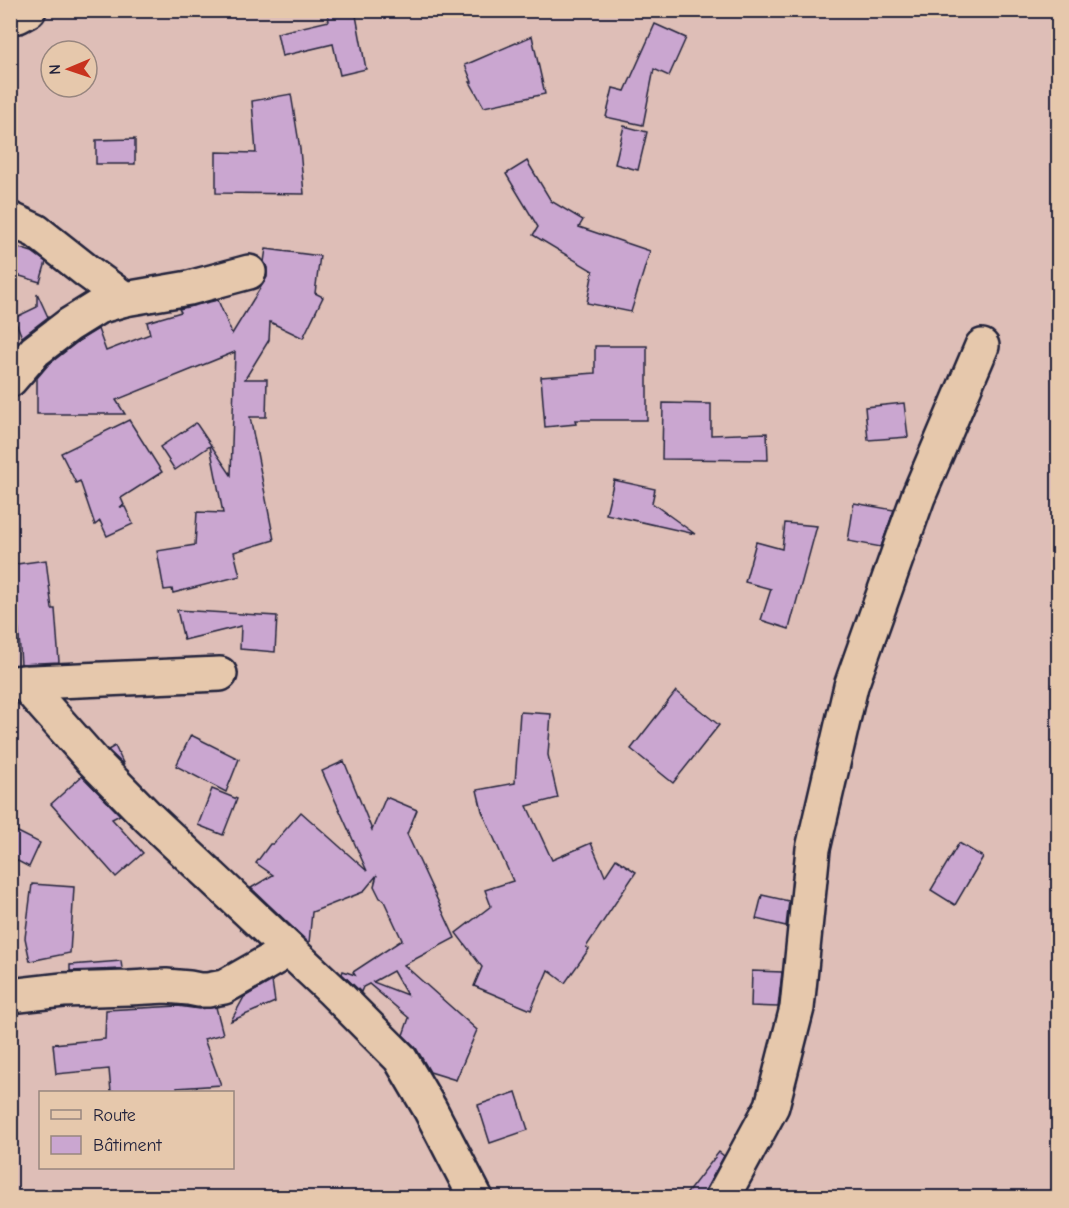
<svg xmlns="http://www.w3.org/2000/svg" width="1069" height="1208" viewBox="0 0 1069 1208" font-family="'Comic Neue',sans-serif">
	<style>
		.building { fill: #caa6d0; stroke: #22223b; stroke-width: 1.5; fill-rule: evenodd }
		.lines { fill: none; stroke-linecap: round; stroke-linejoin: round }
		.street-casing { stroke: #22223b; stroke-width: 38 }
		.street { stroke: #e6c8ac; stroke-width: 33 }
	</style>
	<rect width="100%" height="100%" fill="#debeb7"/>
	<filter id="ink" filterUnits="userSpaceOnUse"><feTurbulence type="fractalNoise" baseFrequency=".0167" numOctaves="2"/><feDisplacementMap in="SourceGraphic" scale="12" xChannelSelector="R" yChannelSelector="G"/><feConvolveMatrix kernelMatrix="1 2 1 2 8 2 1 2 1" color-interpolation-filters="sRGB"/></filter>
	<g filter="url(#ink)">
		<!-- building -->
		<g class="building">
			<path d="M327,10H355L366,69L340,75L333,44L282,56L277,33L329,21Z"/>
			<path d="M655,24L686,38L669,76L654,69L643,125L606,117L613,88L625,91Z"/>
			<path d="M532,36L545,94L484,107L470,82H472L465,65Z"/>
			<path d="M291,94L300,149L304,194L216,193V152L256,153L252,101Z"/>
			<path d="M624,126L647,132L638,170L615,164Z"/>
			<path d="M135,139V164H96V140Z"/>
			<path d="M527,161L551,201L583,220L579,227L650,251L631,312L587,303L593,271L533,235L538,227L506,174Z"/>
			<path d="M16,247L32,252L46,262L40,282L10,273V265Z"/>
			<path d="M266,249L320,256L315,293L323,297L303,338L270,322L269,340L245,379H267L266,417H250L274,540L234,552L240,576L173,593L172,589L164,590L157,551L195,545L197,512L223,513L210,446L175,470L160,447L196,423L231,475L235,352L116,400L125,414H37V378L48,365L80,340L98,329L106,351L150,334L147,322L181,312L179,309L218,300L232,334L267,277V268L264,262Z"/>
			<path d="M37,293L48,317L22,337L14,318L37,307Z"/>
			<path d="M595,346H647V420H575L576,424L545,427L541,377L595,373Z"/>
			<path d="M663,403L711,404V435L767,433L768,460L662,459Z"/>
			<path d="M904,403L908,437L868,440L865,407Z"/>
			<path d="M129,420L162,472L121,498L124,505L120,507H125L133,524L107,536L100,521L95,525L80,481L76,483L61,453Z"/>
			<path d="M614,480L655,489L652,503L695,534L606,514Z"/>
			<path d="M854,503L894,510L881,547L848,541Z"/>
			<path d="M785,523L817,526L789,629L761,620L771,589L745,582L756,542L782,549Z"/>
			<path d="M46,560L52,609H55L59,662L21,664L16,595H10V565Z"/>
			<path d="M177,610L277,616L275,652L240,649L241,626L184,640Z"/>
			<path d="M676,691L719,725L673,783L631,749Z"/>
			<path d="M520,712L551,714L548,755L558,798L527,806L552,860L591,843L605,876L616,859L636,872L586,947L589,949L565,983L548,970L531,1010L474,986L482,967L456,933L491,906L485,890L513,881L482,811L477,790L515,783Z"/>
			<path d="M191,735L239,759L226,792L176,766Z"/>
			<path d="M115,746L124,765L108,750Z"/>
			<path d="M344,761L372,830L386,797L417,810L407,834L455,938L404,965L477,1030L456,1080L430,1072L416,1048L403,1035L409,1018L369,984L363,987L361,992L342,974L343,971L355,975L353,972L402,940L383,899L380,898L374,886L377,875L363,892L312,912L309,943L251,888L273,875L256,863L270,844H273L301,812L367,871L322,771ZM393,971L407,995L373,982Z"/>
			<path d="M82,776L120,815L112,819L143,853L116,877L51,804Z"/>
			<path d="M212,789L237,799L223,835L198,825Z"/>
			<path d="M10,828L40,843L29,867L10,857Z"/>
			<path d="M959,843L983,857L955,905L931,890Z"/>
			<path d="M32,884L74,887L70,953L30,961L25,938Z"/>
			<path d="M762,895L789,901L786,926L756,919Z"/>
			<path d="M121,961L122,969L70,971V965Z"/>
			<path d="M752,971L782,972L778,1007L751,1006Z"/>
			<path d="M272,981L275,1002L231,1021L244,997Z"/>
			<path d="M178,1006L199,1009L216,1007L223,1034L204,1039L221,1085L177,1088L178,1092H111L109,1069L56,1074L53,1044L105,1039L106,1010Z"/>
			<path d="M516,1092L528,1130L490,1143L478,1105Z"/>
			<path d="M719,1152L724,1156L706,1189L703,1197H684Z"/>
		</g>
		<g class="lines">
			<defs>
				<g id="street">
					<path d="M18,16L29,10"/>
					<path d="M10,219L36,231L88,272L125,299"/>
					<path d="M10,380L35,351L69,325L98,307L125,299L189,288L249,272"/>
					<path d="M23,682L94,762L150,819L333,991L400,1058L430,1109L476,1198"/>
					<path d="M10,683L220,674"/>
					<path d="M10,996L63,990L129,988L166,986L189,988L199,990H208L224,987L289,950"/>
					<path d="M722,1198L772,1106L797,1008L813,849L851,686L918,497L982,346"/>
				</g>
			</defs>
			<!-- street casing -->
			<use href="#street" class="street-casing"/>
			<!-- street -->
			<use href="#street" class="street"/>
		</g>
	</g>
	<!-- margin -->
	<rect width="1069" height="1208" fill="none" stroke="#e6c8ac" stroke-width="36"/>
	<rect x="18" y="18" width="1033" height="1172" fill="none" stroke="#22223b" stroke-width="2" filter="url(#ink)"/>
	<!-- legend -->
	<rect x="39" y="1091" width="195" height="78" fill="#e6c8ac" stroke="#98867f" stroke-width="1.5"/>
	<rect x="51" y="1110" width="30" height="9" fill="#e6c8ac" stroke="#98867f" stroke-width="1.5"/>
	<text x="93" y="1121" font-size="18" fill="#22223b">Route</text>
	<rect x="51" y="1136" width="30" height="18" fill="#caa6d0" stroke="#98867f" stroke-width="1.5"/>
	<text x="93" y="1151" font-size="18" fill="#22223b">Bâtiment</text>
	<!-- north arrow -->
	<g transform="translate(69 69) rotate(268)"><circle r="28" fill="#e6c8ac" stroke="#98867f" stroke-width="1.5"/>
	<path d="M0-4.5L10 22L0 15L-10 22Z" fill="#c8321e"/>
	<text y="-9" font-size="16" font-weight="bold" text-anchor="middle" fill="#22223b">N</text>
	</g>
</svg>
